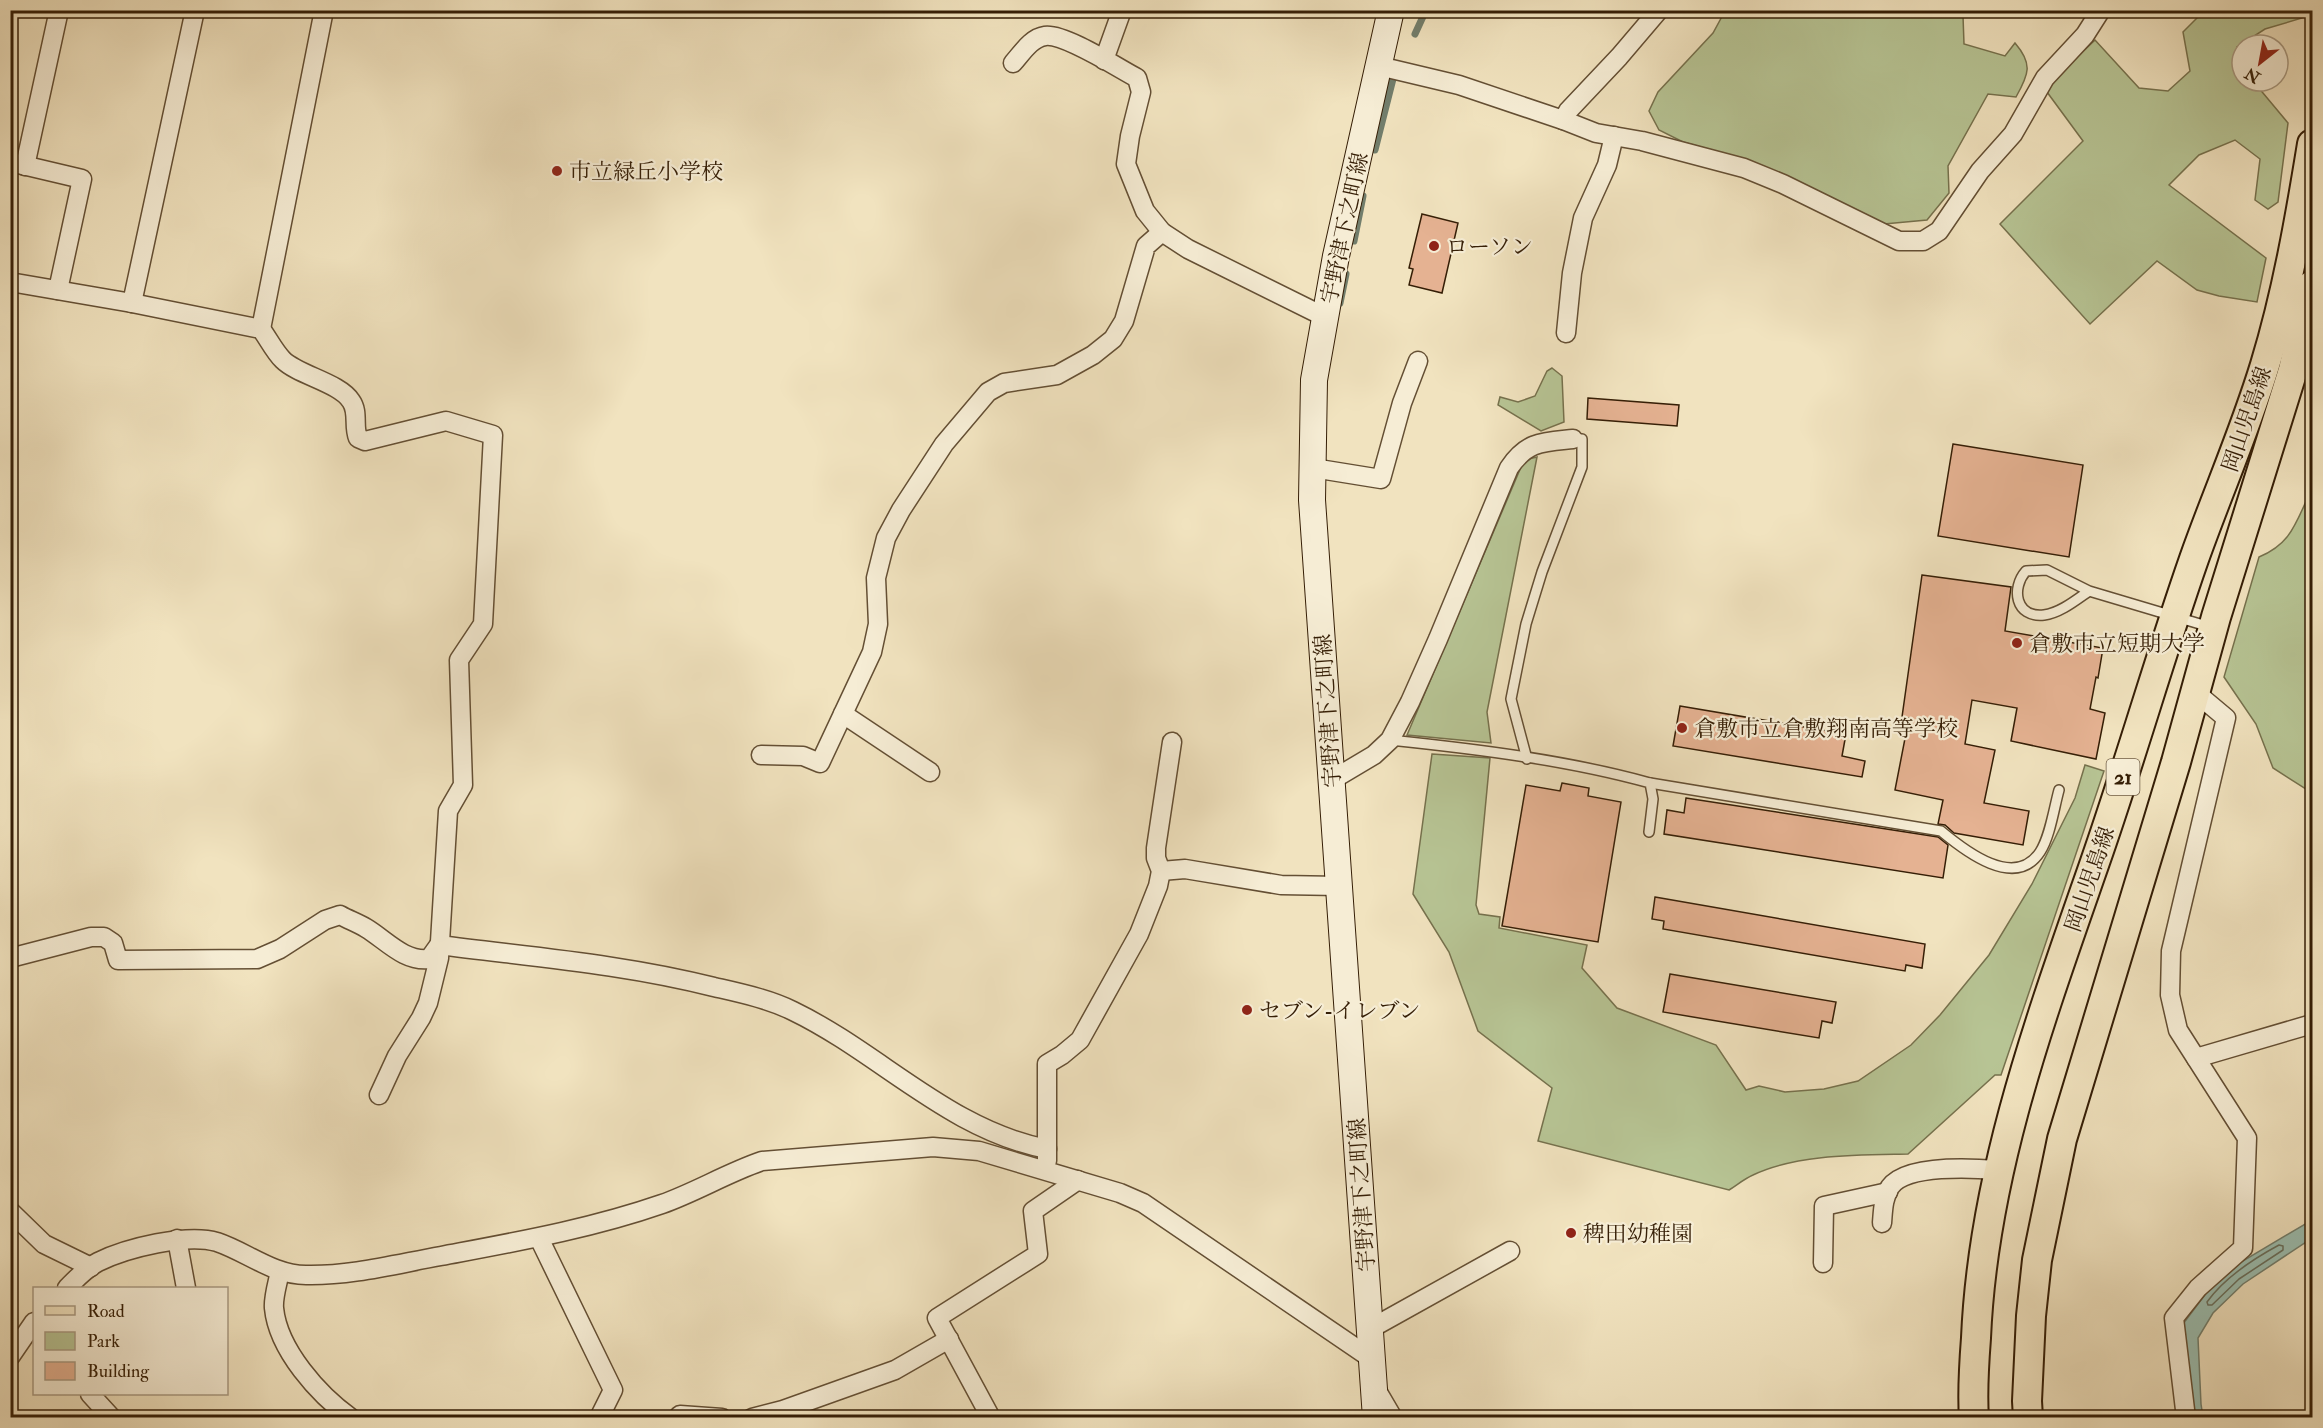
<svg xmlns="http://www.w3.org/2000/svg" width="2323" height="1428" viewBox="0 0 2323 1428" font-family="'IM FELL Double Pica','Noto Serif JP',serif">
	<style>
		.green { fill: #b7c494; stroke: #76714d; stroke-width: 1.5 }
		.water { fill: #9bbeb0; stroke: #727e6c; stroke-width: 1.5 }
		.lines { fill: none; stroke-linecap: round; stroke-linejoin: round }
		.shore { stroke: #686e5b; stroke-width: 1.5 }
		.stream { stroke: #727e6c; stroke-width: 7 }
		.building { fill: #e5b292; stroke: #351e06; stroke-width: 1.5 }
		.service-casing { stroke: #644f34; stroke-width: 12 }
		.minor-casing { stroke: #644f34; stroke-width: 21 }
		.secondary-casing { stroke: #351e06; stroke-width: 28 }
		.primary-casing { stroke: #351e06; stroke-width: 32 }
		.service { stroke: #f6edd5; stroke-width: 9 }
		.minor { stroke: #f6edd5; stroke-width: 18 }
		.secondary { stroke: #f6edd5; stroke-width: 26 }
		.primary { stroke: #f1e3bf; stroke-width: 28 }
		.poi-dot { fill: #8f2418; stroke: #f6edd5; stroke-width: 2 }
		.labels { text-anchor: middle; stroke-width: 4.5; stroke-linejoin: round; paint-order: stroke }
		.shield { fill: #f6edd5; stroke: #6f5c44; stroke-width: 1.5 }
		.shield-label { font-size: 21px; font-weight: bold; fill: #351e06 }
		.poi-label { font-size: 22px; fill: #351e06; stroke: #f6edd5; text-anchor: start }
		.street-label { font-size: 22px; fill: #351e06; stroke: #f6edd5 }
	</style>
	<rect width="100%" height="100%" fill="#f1e3bf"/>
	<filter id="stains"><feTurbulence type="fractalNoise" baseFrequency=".00333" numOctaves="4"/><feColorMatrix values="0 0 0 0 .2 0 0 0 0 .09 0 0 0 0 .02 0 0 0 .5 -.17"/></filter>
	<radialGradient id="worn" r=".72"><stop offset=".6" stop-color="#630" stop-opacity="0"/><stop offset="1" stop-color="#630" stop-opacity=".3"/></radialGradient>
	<!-- green -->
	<g class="green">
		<path d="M1725,11H1960L1963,16L1964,44L2005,56L2015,43C2033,64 2029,74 2016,97L1988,94L1948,166L1949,193L1927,220L1884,224L1750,161L1683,142L1659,130L1649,111L1658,92L1713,33Z"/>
		<path d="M2204,11H2303L2302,18L2265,29L2237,47L2242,57V81H2253L2288,123L2278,202L2268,209L2255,200L2260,159L2235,140L2199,155L2169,185L2266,258L2257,302L2219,296L2197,290L2157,261L2090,324L2000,224L2083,141L2047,92L2050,83L2095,40L2139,88L2168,91L2190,71L2183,32Z"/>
		<path d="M1552,368L1562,376L1564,422L1541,431L1498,405L1500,397L1518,402L1535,396L1547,371Z"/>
		<path d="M1537,457L1487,712L1491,743L1407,735L1524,460Z"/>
		<path d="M2308,497L2312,499V793L2273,768L2256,724L2224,677L2259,557C2290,544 2295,525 2308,497Z"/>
		<path d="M1432,754L1490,758L1476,905L1479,914L1500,917L1499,928L1587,945L1582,968L1617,1008L1716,1045L1746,1090L1759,1086L1785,1092L1824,1089L1858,1081L1911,1045L1940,1015L1989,955L2032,884L2075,798L2085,765L2104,771L2001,1075H1995L1908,1154C1859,1155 1797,1154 1753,1175C1744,1179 1737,1185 1729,1190L1538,1141L1552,1088L1478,1031L1449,952L1413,894Z"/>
	</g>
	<!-- water -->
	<path class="water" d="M2312,1220V1238L2243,1284L2213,1313L2198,1338L2201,1404L2203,1417H2192L2183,1324L2210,1288L2236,1265Z"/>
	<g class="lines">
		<!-- shore -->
		<path class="shore" d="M2279,1245L2283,1246V1250L2239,1279L2212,1305H2208L2207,1302C2225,1277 2253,1259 2279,1245Z"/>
		<!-- stream -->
		<g class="stream">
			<path d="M1415,34L1426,10"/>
			<path d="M1375,150L1393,79"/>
			<path d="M1354,241L1363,196"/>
			<path d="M1340,303L1346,274"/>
		</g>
	</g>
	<!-- building -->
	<g class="building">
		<path d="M1422,214L1458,223L1442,293L1409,285L1413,269L1409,268Z"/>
		<path d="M1588,398L1679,405L1677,426L1587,419Z"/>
		<path d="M1953,444L2083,465L2069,557L1938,536Z"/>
		<path d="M1922,575L2011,587L2005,631L2103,648L2098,678L2096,677L2090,709L2105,713L2096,759L2011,741L2017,708L1972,700L1965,744L1995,750L1984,803L2029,811L2023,845L1954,833L1945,825L1938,824L1943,800L1895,790L1909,718L1902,717Z"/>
		<path d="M1680,706L1846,734L1842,756L1865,761L1862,777L1673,746Z"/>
		<path d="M1562,783L1589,788L1588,796L1621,802L1598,942L1502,926L1526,785L1560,791Z"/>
		<path d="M1686,798L1938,837L1948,845L1943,878L1664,834L1667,810L1684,813Z"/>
		<path d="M1655,897L1925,944L1922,968L1906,965L1905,971L1663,929L1664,921L1652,919Z"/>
		<path d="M1670,974L1836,1002L1832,1023L1822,1021L1819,1038L1663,1012Z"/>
	</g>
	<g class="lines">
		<defs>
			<g id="service">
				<path d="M2089,591C2076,600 2060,613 2044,615C2015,618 2011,588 2026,571L2047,570L2089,591L2210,627"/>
				<path d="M1390,740C1476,749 1567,760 1650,783L1653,799L1649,832"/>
				<path d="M1527,759L1511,699L1526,624L1542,572L1582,467V439H1573"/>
				<path d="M1650,783L1941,831C1965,851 2015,890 2040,852C2050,837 2054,808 2059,790"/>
			</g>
			<g id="minor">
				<path d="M1104,60L1122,10"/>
				<path d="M1013,63C1022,53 1031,38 1045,36C1064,33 1118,68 1137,78L1141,92L1130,136L1126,164L1145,211L1162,232L1188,249L1325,317"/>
				<path d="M1379,66L1459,85L1563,120L1596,133L1642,141L1744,168L1783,184L1899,241H1923L1939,231L1980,171L2013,134L2045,78L2085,35L2099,13L2095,10"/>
				<path d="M1563,120L1568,111L1619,57L1659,10"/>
				<path d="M10,162L82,179L58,290"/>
				<path d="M25,166L59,10"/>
				<path d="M10,282L132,303L261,329C268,338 274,351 283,360C298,375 340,383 351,401C359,412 353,426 358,438L365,441L446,421L493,435L483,624L459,660L463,785L448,811L439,958L428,1003L421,1018L397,1056L379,1095"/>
				<path d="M132,303L195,10"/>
				<path d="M261,329L324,10"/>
				<path d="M1566,333L1572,273L1583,218L1607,165L1614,136"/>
				<path d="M1313,468L1381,479L1402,403L1418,361"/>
				<path d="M843,714L930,772"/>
				<path d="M761,755L803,756L820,763L872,652L878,624L876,578L886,538L901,510L944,444L988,392L1004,383L1057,375L1093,355L1113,339L1124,321L1146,246L1162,232"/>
				<path d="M1332,780L1374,755L1390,740L1410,702L1438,639L1509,468C1527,441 1543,442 1573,439"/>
				<path d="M1161,871L1185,869L1281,885L1339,886"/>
				<path d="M10,958L91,937H104L113,943L118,960L257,959L280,949L325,920L340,915C349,920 358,923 366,928C386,940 404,962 429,959L439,945C531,957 624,964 714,987C740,993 769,999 793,1011C880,1053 949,1130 1047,1149"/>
				<path d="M2196,1058L2312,1024"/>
				<path d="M1047,1161V1064L1062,1055L1080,1040L1139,934L1158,886L1161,871L1156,858V848L1172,742"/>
				<path d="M10,1211L44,1244L91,1267"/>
				<path d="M1882,1223C1883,1211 1883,1198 1890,1187C1906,1164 1973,1168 1998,1170"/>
				<path d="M539,1238L613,1390L599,1418"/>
				<path d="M177,1239L186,1288"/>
				<path d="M1823,1263L1824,1206L1888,1192"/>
				<path d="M280,1271C278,1282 273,1297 274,1308C278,1350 319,1395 351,1418"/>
				<path d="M67,1288C76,1279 86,1268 98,1262C126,1248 187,1233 217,1242C247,1252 273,1275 306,1275C351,1276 396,1264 441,1256C515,1242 590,1229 662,1204C696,1192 727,1173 762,1161L933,1147L979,1151L1120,1193L1143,1203L1372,1359"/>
				<path d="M1370,1329L1510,1251"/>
				<path d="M10,1357L34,1322"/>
				<path d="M1376,1389L1393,1418"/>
				<path d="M90,1394L112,1418"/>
				<path d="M677,1418L680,1415L722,1418"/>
				<path d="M752,1418L783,1410L895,1370L949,1339"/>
				<path d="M991,1418L937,1318L1038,1254L1033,1211L1078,1180"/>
				<path d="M2186,1418L2174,1318L2198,1288L2243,1248L2247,1138L2178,1030L2170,995L2171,951L2226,718L2195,692"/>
			</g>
			<path id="secondary" d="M1376,1418L1312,500L1314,380L1336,256L1391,10"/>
			<g id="primary">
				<path d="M1974,1418C1972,1391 1974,1364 1976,1338C1983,1173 2041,1017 2095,862C2130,762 2159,659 2194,559C2217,494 2245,431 2265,365C2287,293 2300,218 2312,144"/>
				<path d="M2028,1418L2027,1401L2031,1316L2037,1260L2062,1139L2176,762L2216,617L2293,370L2312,285"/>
			</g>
		</defs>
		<!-- service casing -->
		<use href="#service" class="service-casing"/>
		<!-- minor casing -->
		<use href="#minor" class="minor-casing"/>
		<!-- secondary casing -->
		<use href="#secondary" class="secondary-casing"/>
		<!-- primary casing -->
		<use href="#primary" class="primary-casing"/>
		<!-- service -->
		<use href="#service" class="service"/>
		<!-- minor -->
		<use href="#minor" class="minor"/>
		<!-- secondary -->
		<use href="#secondary" class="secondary"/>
		<!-- primary -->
		<use href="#primary" class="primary"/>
	</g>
	<!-- markers -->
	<g class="poi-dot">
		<circle cx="557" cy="171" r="6"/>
		<circle cx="1434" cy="246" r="6"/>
		<circle cx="2017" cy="643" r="6"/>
		<circle cx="1682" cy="728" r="6"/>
		<circle cx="1247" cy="1010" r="6"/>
		<circle cx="1571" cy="1233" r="6"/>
	</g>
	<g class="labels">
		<!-- shield labels -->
		<rect class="shield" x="2106.5" y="759" width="33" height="36" rx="4.5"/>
		<g class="shield-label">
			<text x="2123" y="784">21</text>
		</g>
		<!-- poi labels -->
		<g class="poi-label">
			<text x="569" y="179">市立緑丘小学校</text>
			<text x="1446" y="254">ローソン</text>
			<text x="2029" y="651">倉敷市立短期大学</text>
			<text x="1694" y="736">倉敷市立倉敷翔南高等学校</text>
			<text x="1259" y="1018">セブン-イレブン</text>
			<text x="1583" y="1241">稗田幼稚園</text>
		</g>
		<!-- street labels -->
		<g class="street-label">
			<text transform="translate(1344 228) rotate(-78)" y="8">宇野津下之町線</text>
			<text transform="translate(2246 419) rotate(-71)" y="8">岡山児島線</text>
			<text transform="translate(1327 711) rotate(-94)" y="8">宇野津下之町線</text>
			<text transform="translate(2089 879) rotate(-71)" y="8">岡山児島線</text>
			<text transform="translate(1361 1195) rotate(-94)" y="8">宇野津下之町線</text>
		</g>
	</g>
	<!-- margin -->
	<rect width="2323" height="1428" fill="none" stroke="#f1e3bf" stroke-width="36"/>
	<rect x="12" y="12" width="2299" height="1404" fill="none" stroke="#351e06" stroke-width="3"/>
	<rect x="18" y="18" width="2287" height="1392" fill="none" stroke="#351e06" stroke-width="1.5"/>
	<!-- legend -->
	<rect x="33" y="1287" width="195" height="108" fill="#f6edd5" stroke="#a99a82" stroke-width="1.5"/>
	<rect x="45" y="1306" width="30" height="9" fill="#f1e3bf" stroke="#a99a82" stroke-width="1.5"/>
	<text x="87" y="1317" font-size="18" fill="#351e06">Road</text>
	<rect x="45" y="1332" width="30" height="18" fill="#b7c494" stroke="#a99a82" stroke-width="1.5"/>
	<text x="87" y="1347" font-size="18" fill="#351e06">Park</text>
	<rect x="45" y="1362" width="30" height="18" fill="#e5b292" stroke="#a99a82" stroke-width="1.5"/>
	<text x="87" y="1377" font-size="18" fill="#351e06">Building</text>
	<!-- north arrow -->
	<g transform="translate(2260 63) rotate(211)"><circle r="28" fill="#f6edd5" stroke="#a99a82" stroke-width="1.5"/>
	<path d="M0-4.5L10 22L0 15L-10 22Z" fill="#8f2418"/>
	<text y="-9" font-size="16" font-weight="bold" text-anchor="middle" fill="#351e06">N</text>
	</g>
	<rect width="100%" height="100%" filter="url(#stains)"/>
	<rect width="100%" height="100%" fill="url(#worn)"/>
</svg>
